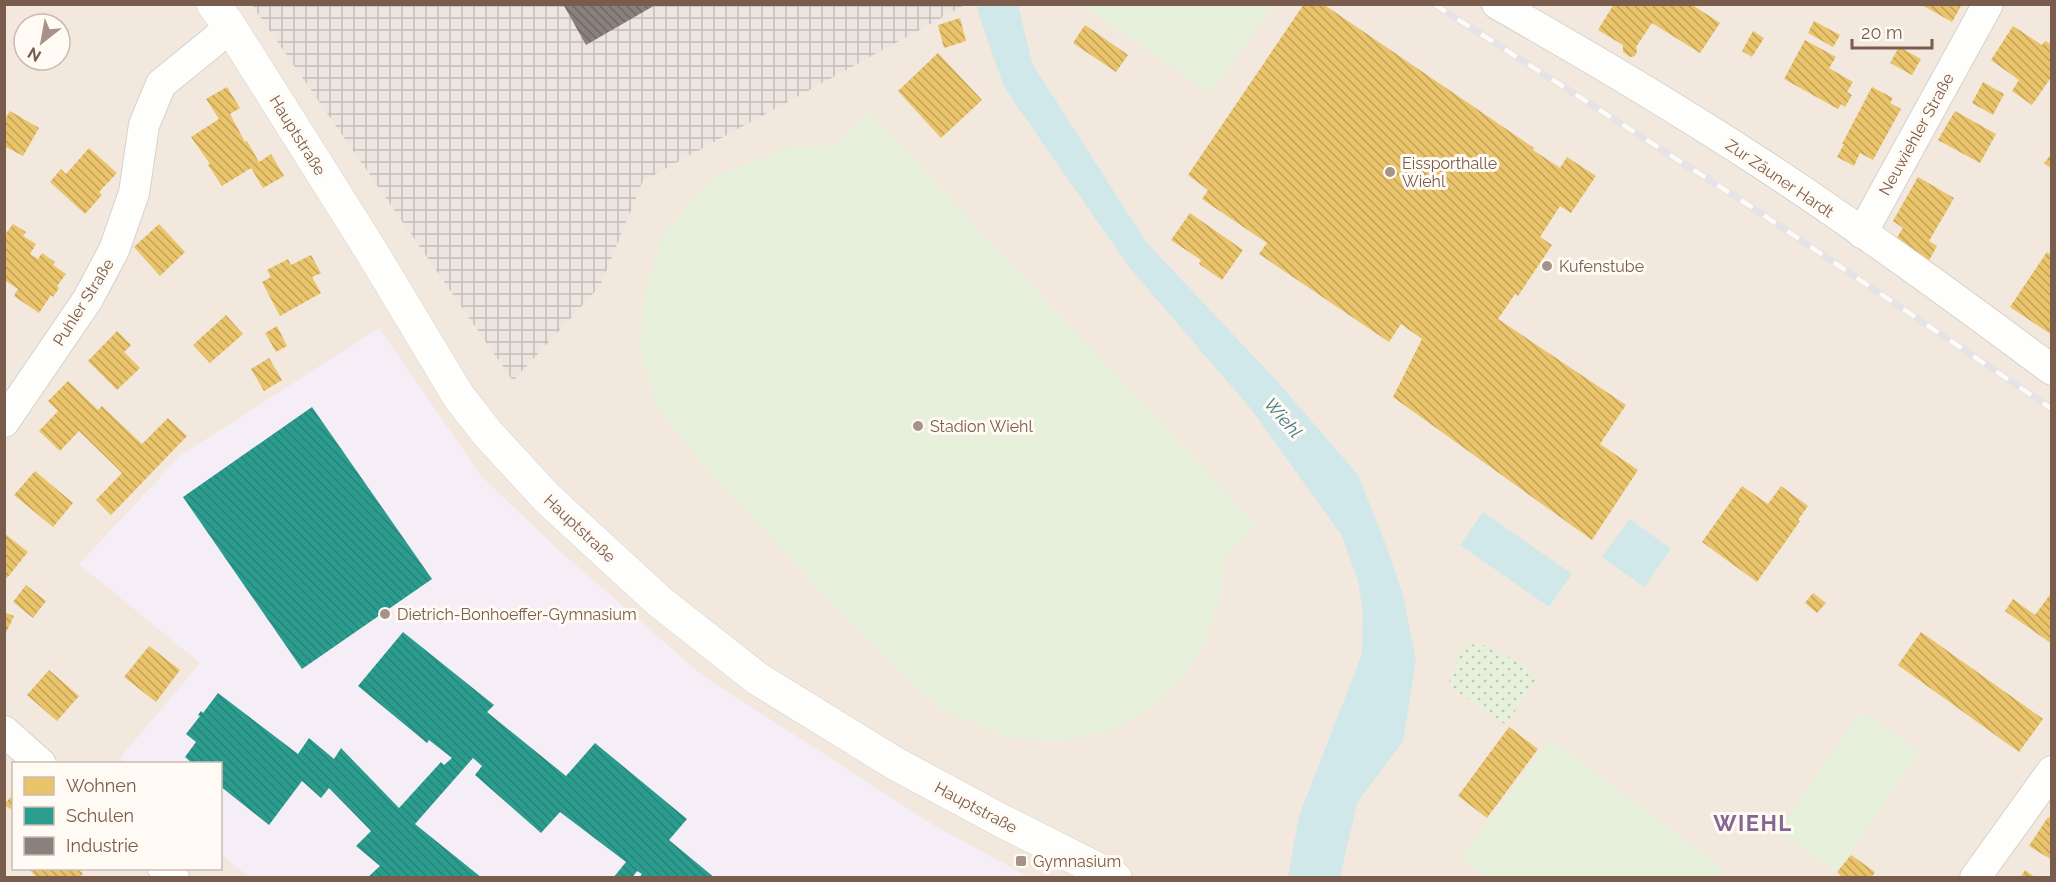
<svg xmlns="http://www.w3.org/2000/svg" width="2056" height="882" viewBox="0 0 2056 882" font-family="Raleway,sans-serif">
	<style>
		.residential { fill: #f2e8de; fill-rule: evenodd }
		.industrial { fill: url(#industrial-grid) }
		.education { fill: #f6eef6 }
		.grass { fill: url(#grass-dots) }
		.pitch { fill: #e7f0db }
		.water { fill: #d0e8ea }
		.homes { fill: url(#homes-back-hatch) }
		.schools { fill: url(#schools-back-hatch) }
		.industry { fill: url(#industry-back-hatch) }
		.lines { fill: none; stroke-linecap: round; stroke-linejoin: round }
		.minor-casing { stroke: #d7d1cb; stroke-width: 32 }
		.tertiary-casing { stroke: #d7d1cb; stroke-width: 34 }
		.minor { stroke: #fefefd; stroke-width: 30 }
		.tertiary { stroke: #fefefd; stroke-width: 33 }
		.rail-casing { stroke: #e6e3e7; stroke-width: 7 }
		.rail { stroke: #fffaf3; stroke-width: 4.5; stroke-dasharray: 14; stroke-linecap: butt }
		.poi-dot { fill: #a69286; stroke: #fffaf3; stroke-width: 2 }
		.labels { text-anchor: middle; stroke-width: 6; stroke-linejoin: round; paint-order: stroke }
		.street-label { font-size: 16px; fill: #7a5c4d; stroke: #fffaf3 }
		.poi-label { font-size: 16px; fill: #7a5c4d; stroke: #fffaf3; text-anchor: start }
		.water-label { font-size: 18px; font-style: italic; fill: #437c86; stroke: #fffaf3 }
		.district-label { font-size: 22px; font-weight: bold; letter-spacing: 1.5px; fill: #846695; stroke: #fffaf3 }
	</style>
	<defs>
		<pattern id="industrial-grid" width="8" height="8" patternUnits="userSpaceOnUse" patternTransform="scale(1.5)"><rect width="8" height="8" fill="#ede5e0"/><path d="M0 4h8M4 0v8" fill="none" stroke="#c5bdb8"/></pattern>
		<pattern id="grass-dots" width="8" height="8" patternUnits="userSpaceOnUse" patternTransform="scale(1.5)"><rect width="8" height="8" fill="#e7f0db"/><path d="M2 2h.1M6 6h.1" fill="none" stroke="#c0c6b4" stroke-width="1.8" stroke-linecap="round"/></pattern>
		<pattern id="homes-back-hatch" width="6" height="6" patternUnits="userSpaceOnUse" patternTransform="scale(1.5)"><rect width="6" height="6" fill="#e9c46a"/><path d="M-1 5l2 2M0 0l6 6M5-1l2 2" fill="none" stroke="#c2a259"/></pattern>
		<pattern id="schools-back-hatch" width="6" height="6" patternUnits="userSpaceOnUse" patternTransform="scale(1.5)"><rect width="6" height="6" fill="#2a9d8f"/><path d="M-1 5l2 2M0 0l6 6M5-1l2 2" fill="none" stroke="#298377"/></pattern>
		<pattern id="industry-back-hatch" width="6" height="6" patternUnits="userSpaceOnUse" patternTransform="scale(1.5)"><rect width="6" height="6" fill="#8a817c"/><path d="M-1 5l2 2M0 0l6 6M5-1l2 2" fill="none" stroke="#716863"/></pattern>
	</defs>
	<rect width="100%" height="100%" fill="#f9f5f0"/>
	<!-- residential -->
	<path class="residential" d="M5,5H252L513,380L600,286L643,181L965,5H2051V877L5,878ZM24,24H60V60H24ZM14,764H220V868H14Z"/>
	<!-- industrial -->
	<path class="industrial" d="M252,5H965L643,181L600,286L513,381Z"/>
	<!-- education -->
	<path class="education" d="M379,328L482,477L563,554L702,675L935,826L1029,877H250L230,862L221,852L220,764L126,763L120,758L200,663L79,564L181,455Z"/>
	<!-- grass -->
	<path class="grass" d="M1482,644L1522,664L1538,676L1506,725L1448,685L1463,645Z"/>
	<!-- pitch -->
	<g class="pitch">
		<path d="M1082,5H1273L1211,94Z"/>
		<path d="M869,112L1257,525L1227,554L1220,597L1206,641L1181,679L1148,709L1110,731L1062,741L1010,738L940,709L841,614L686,445L657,406L640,353L643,298L664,233L715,176L792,147L837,145Z"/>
		<path d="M1861,711L1920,752L1837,872L1778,832Z"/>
		<path d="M1550,739L1724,869L1717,877H1486L1461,859Z"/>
	</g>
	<!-- water -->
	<g class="water">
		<path d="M977,5H1018L1032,63L1146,242L1277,381L1358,475L1384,540L1403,595L1416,660L1403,741L1357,803L1340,877H1288L1299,816L1362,654L1363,612L1358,581L1342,536L1251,409L1129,267L1004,87L980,18Z"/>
		<path d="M1483,512L1572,574L1549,607L1460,545Z"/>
		<path d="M1630,519L1671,549L1644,587L1602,557Z"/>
	</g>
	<!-- homes -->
	<g class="homes">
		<path d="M1304,4H1323L1534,148L1533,150L1560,168L1567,157L1596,176L1571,213L1560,206L1540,237L1552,245L1518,296L1515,294L1498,319L1626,405L1600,444L1638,470L1592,540L1393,397L1422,339L1401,324L1389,342L1259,254L1267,243L1202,199L1208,190L1188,175Z"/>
		<path d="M1614,4H1691L1720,23L1700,53L1652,23L1636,47L1637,51L1635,56L1630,57L1623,52V45L1598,30Z"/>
		<path d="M1920,4H1962L1952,22Z"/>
		<path d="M960,18L966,41L944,48L938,25Z"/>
		<path d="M1814,21L1840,35L1833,47L1808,33Z"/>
		<path d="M1085,25L1128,55L1116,72L1073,43Z"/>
		<path d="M2013,26L2042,45L2045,41L2052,45V76L2032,105L2012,91L2019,80L1991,60Z"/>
		<path d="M1753,31L1764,38L1752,57L1742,51Z"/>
		<path d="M1805,40L1836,57L1829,68L1853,82L1847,92L1852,95L1845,107L1841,104L1838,109L1784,79Z"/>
		<path d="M1899,47L1921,59L1912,75L1890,63Z"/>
		<path d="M938,53L982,100L941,138L898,91Z"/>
		<path d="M1983,82L2004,94L1993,115L1972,103Z"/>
		<path d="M227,87L240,108L230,114L245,142L247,141L259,162L271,154L284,176L263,188L251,168L222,186L208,165L210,164L191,137L219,119L206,99Z"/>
		<path d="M1872,87L1893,98L1890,103L1901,109L1873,160L1860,153L1854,166L1837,157L1844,144H1842Z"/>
		<path d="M10,111L39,128L23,156L4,146V121Z"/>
		<path d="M1955,111L1996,134L1980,163L1938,140Z"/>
		<path d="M89,148L117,173L99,192L102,195L85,214L50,182L61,169L66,174Z"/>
		<path d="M2052,153V169L2044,163Z"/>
		<path d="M1918,177L1954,198L1929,241L1937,246L1926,266L1894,242L1903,228L1893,221Z"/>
		<path d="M1190,213L1243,250L1222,280L1199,264L1201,260L1171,240Z"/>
		<path d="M13,224L26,232L23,236L36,244L30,254L38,259L42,253L55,262L53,265L66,274L57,286L59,288L53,297L51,295L39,313L14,296L18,289L4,280V236Z"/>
		<path d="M159,224L185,252L160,276L134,247Z"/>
		<path d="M2047,252L2052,256V335L2010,307Z"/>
		<path d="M311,255L321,273L312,277L321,293L280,316L262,282L271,277L267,270L288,259L291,265Z"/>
		<path d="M226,315L243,334L210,363L193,345Z"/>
		<path d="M277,326L287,346L276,352L265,333Z"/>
		<path d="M117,331L131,345L124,352L140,368L117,390L88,361Z"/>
		<path d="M269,358L282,380L264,391L251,369Z"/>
		<path d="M68,381L98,410L102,406L142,444L168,418L187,436L111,515L96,500L122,473L79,431L60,451L39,431L58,411L48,401Z"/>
		<path d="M35,471L73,503L53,527L14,495Z"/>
		<path d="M1742,486L1768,504L1781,486L1808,506L1798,520L1800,521L1757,582L1702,542Z"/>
		<path d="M4,533L28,552L7,578L4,576Z"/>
		<path d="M26,585L46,601L33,618L13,602Z"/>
		<path d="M2052,592V644L2005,611L2013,599L2035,615Z"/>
		<path d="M1813,593L1826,603L1817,613L1805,603Z"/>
		<path d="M4,612L14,616L4,637Z"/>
		<path d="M1921,632L2043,719L2019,752L1898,665Z"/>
		<path d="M149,646L180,670L156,702L124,677Z"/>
		<path d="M49,670L79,696L57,721L27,695Z"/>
		<path d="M1509,727L1538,749L1487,818L1458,796Z"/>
		<path d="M14,793V811L4,805Z"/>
		<path d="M2048,817L2052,819V860L2029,846Z"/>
		<path d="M1851,855L1875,872L1871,878H1843L1837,872Z"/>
		<path d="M28,868H77L83,874L79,878H37Z"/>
		<path d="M2025,870L2036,878H2020Z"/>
	</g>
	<!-- schools -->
	<g class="schools">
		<path d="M312,407L432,579L302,669L183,497Z"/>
		<path d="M403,632L494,705L487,712L566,776L595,743L687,819L669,840L715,878H639L642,874L637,871L632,878H613L626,862L560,812L541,833L475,775L482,766L473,758L415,824L482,878H367L380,866L356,846L371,831L329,788L321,798L302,781L269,825L220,786V764H193L185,757L196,742L186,734L200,716L198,715L201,711L203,713L218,693L298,754L309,738L334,759L341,748L399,808L441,762L444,765L452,758L429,740L427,743L358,686Z"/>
	</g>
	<!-- industry -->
	<path class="industry" d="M563,4H657L586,45Z"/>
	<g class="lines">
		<defs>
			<g id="minor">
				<path d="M1497,4C1587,55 1676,108 1762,164C1861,229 1957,299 2052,370"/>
				<path d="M1862,233L1988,4"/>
				<path d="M4,422L88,299L114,250L134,193L144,125L161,84L214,41L229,25"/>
				<path d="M4,731L41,764"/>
				<path d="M163,868L174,878"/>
				<path d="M1975,878L2052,771"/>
			</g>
			<path id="tertiary" d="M213,4L229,25L370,249L459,397L488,434L547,498L660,602L758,679L896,764L1002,821L1115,878"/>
		</defs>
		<!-- minor casing -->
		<use href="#minor" class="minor-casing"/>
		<!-- tertiary casing -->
		<use href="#tertiary" class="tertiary-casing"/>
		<!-- minor -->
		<use href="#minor" class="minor"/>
		<!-- tertiary -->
		<use href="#tertiary" class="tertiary"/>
		<defs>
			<path id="rail" d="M1434,4L1750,206L2052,409"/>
		</defs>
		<!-- rail casing -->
		<use href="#rail" class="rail-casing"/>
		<!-- rail -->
		<use href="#rail" class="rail"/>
	</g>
	<!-- markers -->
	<g class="poi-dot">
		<circle cx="1390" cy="172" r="6"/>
		<circle cx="1547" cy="266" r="6"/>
		<circle cx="918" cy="426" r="6"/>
		<circle cx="385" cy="614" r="6"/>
		<rect x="1015" y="855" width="12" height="12" rx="3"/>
	</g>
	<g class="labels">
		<!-- street labels -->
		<g class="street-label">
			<text transform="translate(1916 134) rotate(-61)" y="6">Neuwiehler Straße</text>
			<text transform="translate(298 135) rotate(58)" y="6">Hauptstraße</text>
			<text transform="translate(1780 178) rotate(34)" y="6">Zur Zäuner Hardt</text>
			<text transform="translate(83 302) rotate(-58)" y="6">Puhler Straße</text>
			<text transform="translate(580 528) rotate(43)" y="6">Hauptstraße</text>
			<text transform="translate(976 807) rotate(28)" y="6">Hauptstraße</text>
		</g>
		<!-- poi labels -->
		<g class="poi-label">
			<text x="1402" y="169">Eissporthalle<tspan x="1402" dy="18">Wiehl</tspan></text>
			<text x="1559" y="272">Kufenstube</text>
			<text x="930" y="432">Stadion Wiehl</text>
			<text x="397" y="620">Dietrich-Bonhoeffer-Gymnasium</text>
			<text x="1033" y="867">Gymnasium</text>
		</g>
		<!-- water labels -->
		<g class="water-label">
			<text transform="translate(1283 418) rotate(49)" y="6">Wiehl</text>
		</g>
		<!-- district labels -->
		<g class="district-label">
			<text x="1753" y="831">WIEHL</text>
		</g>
	</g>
	<!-- border -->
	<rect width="2056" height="882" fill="none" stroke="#7a5c4d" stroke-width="12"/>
	<!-- legend -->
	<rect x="12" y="762" width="210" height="108" fill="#fffaf3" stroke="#cabbb1" stroke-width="1.5"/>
	<rect x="24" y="777" width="30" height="18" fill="#e9c46a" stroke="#cabbb1" stroke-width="1.5"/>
	<text x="66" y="792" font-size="18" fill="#7a5c4d">Wohnen</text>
	<rect x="24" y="807" width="30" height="18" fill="#2a9d8f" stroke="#cabbb1" stroke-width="1.5"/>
	<text x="66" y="822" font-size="18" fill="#7a5c4d">Schulen</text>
	<rect x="24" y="837" width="30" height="18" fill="#8a817c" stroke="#cabbb1" stroke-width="1.5"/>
	<text x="66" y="852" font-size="18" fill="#7a5c4d">Industrie</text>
	<!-- north arrow -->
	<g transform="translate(42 42) rotate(211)"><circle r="28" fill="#fffaf3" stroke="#cabbb1" stroke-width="1.5"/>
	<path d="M0-4.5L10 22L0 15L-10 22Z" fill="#a69286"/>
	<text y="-9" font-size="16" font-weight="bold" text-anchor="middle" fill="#7a5c4d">N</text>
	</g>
	<!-- scale -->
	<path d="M1852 39v9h80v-9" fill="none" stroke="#7a5c4d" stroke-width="3"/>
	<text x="1861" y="39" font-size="18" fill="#7a5c4d" stroke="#fffaf3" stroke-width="4.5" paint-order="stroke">20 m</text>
</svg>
